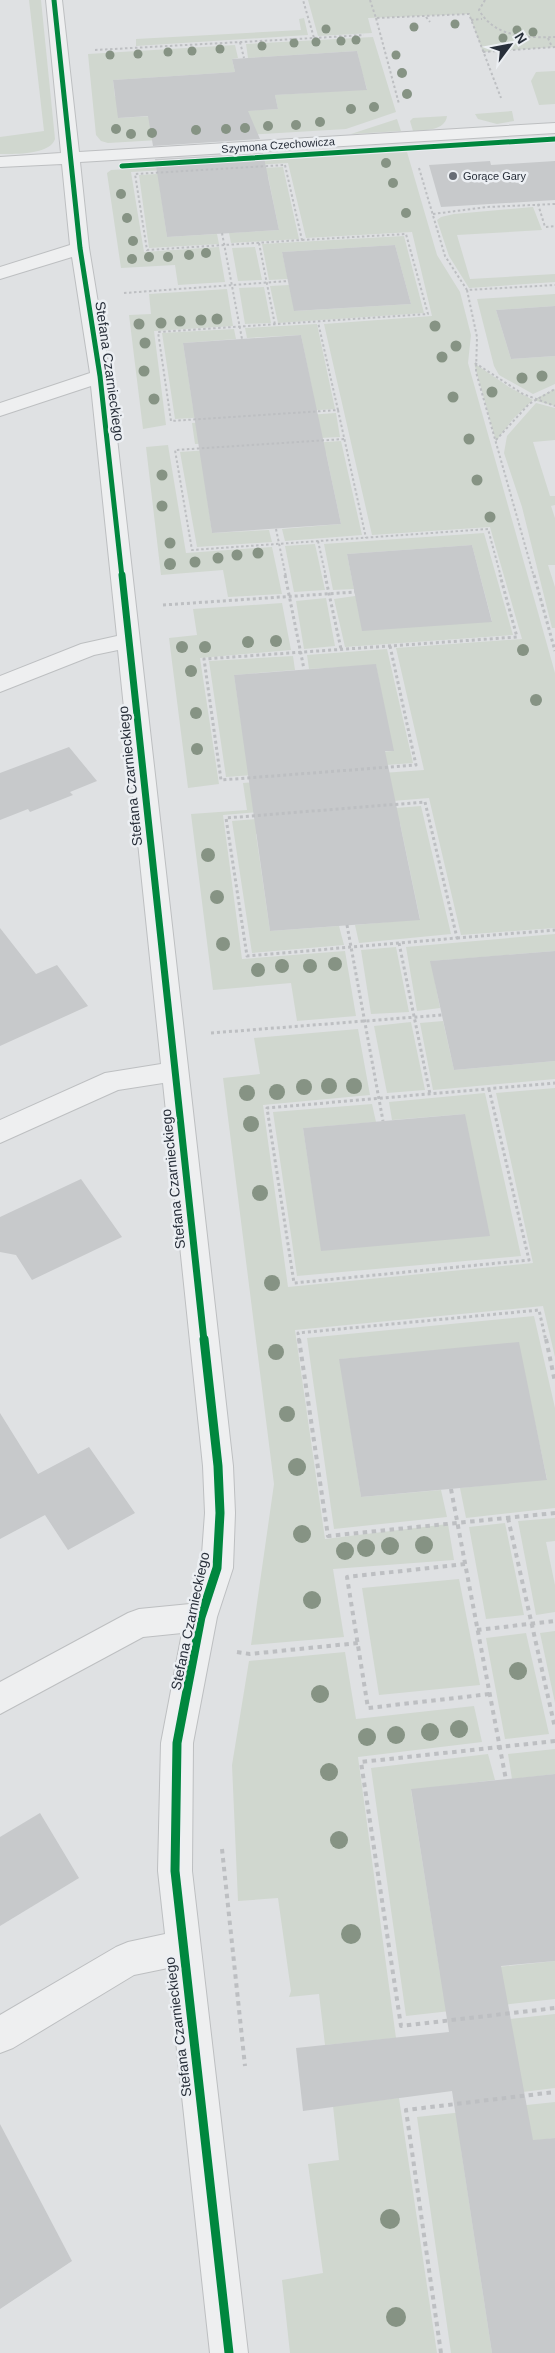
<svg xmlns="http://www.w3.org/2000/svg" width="555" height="2353" viewBox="0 0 555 2353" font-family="Helvetica,sans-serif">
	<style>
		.green { fill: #d0d7cf }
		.building { fill: #c7c9cb }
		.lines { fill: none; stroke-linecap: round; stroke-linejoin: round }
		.street-casing { stroke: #bdbfc1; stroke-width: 2 }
		.path-far2 { stroke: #bdbfc2; stroke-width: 2; stroke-dasharray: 2.5 2.5; stroke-linecap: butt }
		.path-far1 { stroke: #bdbfc2; stroke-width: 3; stroke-dasharray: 3 3; stroke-linecap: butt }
		.path { stroke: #bdbfc2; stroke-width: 4; stroke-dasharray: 4.5 4.5; stroke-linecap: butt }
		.street { fill: #eeeff0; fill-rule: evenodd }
		.cycleway-far2-casing { stroke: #eceff3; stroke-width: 7 }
		.cycleway-far1-casing { stroke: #eceff3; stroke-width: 10 }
		.cycleway-casing { stroke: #eceff3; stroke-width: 12 }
		.cycleway-far2 { stroke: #00873e; stroke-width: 5 }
		.cycleway-far1 { stroke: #00873e; stroke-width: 7 }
		.cycleway { stroke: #00873e; stroke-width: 9 }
		.tree { fill: #869384 }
		.poi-dot { fill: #686d75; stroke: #eceff3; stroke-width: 2 }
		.labels { text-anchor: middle; stroke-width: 5; stroke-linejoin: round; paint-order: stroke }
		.far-street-label { font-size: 11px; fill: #282f3a; stroke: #eceff3 }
		.far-poi-label { font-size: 11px; fill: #282f3a; stroke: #eceff3; text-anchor: start }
		.street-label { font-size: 14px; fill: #282f3a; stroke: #eceff3 }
	</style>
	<rect width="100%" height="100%" fill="#dfe1e3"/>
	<!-- green -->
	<g class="green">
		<path d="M29,0H41L55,139C50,155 14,154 0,154V137L44,131Z"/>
		<path d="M308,0H555V47L483,52L469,14L368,18L372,33L318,36Z"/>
		<path d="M304,18L308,35L136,46V39L301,30L299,19Z"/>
		<path d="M373,37L396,112L346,129L108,143L101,141L96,135L88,54L235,45L238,58L232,59L235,72L113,80L115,97H122L118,118L278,109L275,95L367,89L362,72H356L361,68L357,51L248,58L246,44Z"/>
		<path d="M555,71V104L539,105L531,81L536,72Z"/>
		<path d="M512,111L514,121L497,124L478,119L475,114Z"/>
		<path d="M447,116C445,131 425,130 413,131L410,121L413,118Z"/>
		<path d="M397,119L401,131L351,134Z"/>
		<path d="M407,152L437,255L460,292L471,335L468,363L555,673V928L461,935L429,798L223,815L242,959L345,951L356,1016L297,1021L291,983L213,990L191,814L247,810L243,783L424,770L396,648L522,639L490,527L372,535L324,324L432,316L412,232L306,238L288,163L131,172L144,252L219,247L225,282L178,285L175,265L121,268L107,173L111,170Z"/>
		<path d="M283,167L299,239L231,243L229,233L279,230L268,176L159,182L167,237L217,234L219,244L149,248L139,175Z"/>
		<path d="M533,207L542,230L457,235L470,279L555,274V282L469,288L449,256L437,220L441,217L454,214Z"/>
		<path d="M404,236L424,313L278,323L270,286L289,285L295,311L411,304L395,245L282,252L288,279L269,280L262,244Z"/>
		<path d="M255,247L262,280L238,281L232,248Z"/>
		<path d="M264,287L271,323L245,324L239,288Z"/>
		<path d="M227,289L233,326L154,331L166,425L143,429L129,315L151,314L149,294Z"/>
		<path d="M555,294V306L496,310L511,359L555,356V384L533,394L499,375L494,366L477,299Z"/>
		<path d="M317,324L335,409L175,419L162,333L234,329L236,339L183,343L193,407L314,399L301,335L247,338L245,328Z"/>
		<path d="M474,363L509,387L533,400L555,389V406L533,400L513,419L496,441Z"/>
		<path d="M536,403L555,408V440L533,442L550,496H555V505L551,506L555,518V565H548L555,587V628H552L522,507L504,453L507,436Z"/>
		<path d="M336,413L340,437L195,444L192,423Z"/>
		<path d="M341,441L362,535L285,541L282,529L341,524L326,453L202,461L212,533L269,530L272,542L197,547L180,452Z"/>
		<path d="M168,445L186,553L272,547L282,594L228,597L223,570L161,575L146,447Z"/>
		<path d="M484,533L513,635L345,647L334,599L355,596L492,621L472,545L347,554L354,589L333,590L324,544Z"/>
		<path d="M315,544L325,590L294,592L285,546Z"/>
		<path d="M326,598L335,646L304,649L296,601Z"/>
		<path d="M282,603L291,650L200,658L219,784L188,788L169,638L197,635L193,609Z"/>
		<path d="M387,649L413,763L226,777L209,661L293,656L295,670L234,675L247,761L393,751L376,665L309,669L307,655Z"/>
		<path d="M421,806L451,934L359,943L355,925L420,919L400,823L256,834L270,931L339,926L344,945L252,953L232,821Z"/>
		<path d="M555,934V951L431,961L440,1008L417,1011L406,947Z"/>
		<path d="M396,947L409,1012L371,1014L361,950Z"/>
		<path d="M443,1021L454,1070L555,1061V1079L433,1090L420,1023Z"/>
		<path d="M411,1022L425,1090L387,1093L374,1026Z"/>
		<path d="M358,1029L370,1095L263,1105L288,1287L533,1263L496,1093L555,1088V1357L543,1306L295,1330L325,1539L448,1524L454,1560L333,1569L344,1637L251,1645L274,1484L223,1078L260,1074L254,1038Z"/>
		<path d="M485,1093L521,1256L297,1276L273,1112L372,1104L376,1122L303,1128L312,1187L465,1114L392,1120L389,1102Z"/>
		<path d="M534,1316L555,1408V1508L466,1518L460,1488L547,1479L518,1343L340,1359L361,1497L441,1490L447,1517L334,1529L307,1338Z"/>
		<path d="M555,1518V1541L546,1542L555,1585V1612L536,1615L518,1521Z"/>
		<path d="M505,1523L524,1615L486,1619L469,1527Z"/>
		<path d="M459,1579L480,1685L379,1695L362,1588Z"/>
		<path d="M555,1631V1703L540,1633Z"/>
		<path d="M526,1633L549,1734L505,1739L486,1638Z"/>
		<path d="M345,1652L356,1719L474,1706L482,1742L358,1757L396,2038L325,2045L319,1994L289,1997L291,1991L278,1898L238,1901L232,1765L249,1661Z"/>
		<path d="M555,1749V1774L512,1779L508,1754Z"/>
		<path d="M488,1754L495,1780L411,1790L440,1973L555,1961V1999L406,2016L371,1768Z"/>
		<path d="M555,2014V2088L523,2092L510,2019Z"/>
		<path d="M399,2098L437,2353H290L282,2280L323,2273L308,2164L339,2160L333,2106Z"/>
		<path d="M555,2102V2138L461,2149L492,2353H451L417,2117Z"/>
	</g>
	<!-- building -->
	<g class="building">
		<path d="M357,51L367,90L275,95L278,109L248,111L260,139L153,146L148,116L118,118L113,80L235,72L232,59Z"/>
		<path d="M263,153L279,230L167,237L155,159Z"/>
		<path d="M490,161L491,165L555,161V200L441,207L429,165Z"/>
		<path d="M395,245L411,304L294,311L282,252Z"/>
		<path d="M555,306V356L511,359L496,310Z"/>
		<path d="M301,335L341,524L212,533L183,343Z"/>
		<path d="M472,545L492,622L362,631L347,554Z"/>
		<path d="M376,664L394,751H385L420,920L270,931L234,675Z"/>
		<path d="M69,747L97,781L70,792L73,795L30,812L28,809L0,820V773Z"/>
		<path d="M0,928L36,974L57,965L88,1006L0,1046Z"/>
		<path d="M555,951V1061L454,1070L430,961Z"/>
		<path d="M465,1114L490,1236L321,1251L303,1128Z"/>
		<path d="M81,1179L122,1237L32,1280L16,1255L0,1252V1217Z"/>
		<path d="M519,1342L547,1480L361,1497L339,1359Z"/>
		<path d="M0,1413L38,1474L89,1447L135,1513L68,1550L45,1515L0,1539Z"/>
		<path d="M555,1774V1961L501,1966L533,2140L555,2138V2353H492L452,2091L303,2111L296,2048L449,2032L411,1789Z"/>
		<path d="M40,1813L79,1878L0,1926V1837Z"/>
		<path d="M0,2124L72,2261L0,2309Z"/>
	</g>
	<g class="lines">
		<defs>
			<path id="street" d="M46,0H62L79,152L555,123V133L80,162L89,248L110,376L233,1466L235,1513L233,1568L217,1617L193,1743L192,1871L248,2353H210L168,1968L134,1975L13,2048L0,2053V2015L116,1947L128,1942L165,1934L158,1871L161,1743L182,1633L143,1637L0,1714V1682L128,1613L139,1609L190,1604L201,1568L205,1513L203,1466L163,1083L118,1090L0,1143V1120L105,1073L161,1064L118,650L94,655L0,692V676L81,644L117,636L91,386L0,416V403L90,373L72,257L0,279V267L70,245L62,164L0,167V157L61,153Z"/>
		</defs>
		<!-- street casing -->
		<use href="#street" class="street-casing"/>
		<!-- path-far2 -->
		<g class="path-far2">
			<path d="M370,0L376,18L469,14L501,98"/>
			<path d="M485,0L479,10C494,37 527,38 555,37"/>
			<path d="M426,17L430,22"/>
			<path d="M376,18L399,104"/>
			<path d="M471,20L482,19"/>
			<path d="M314,38L364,35"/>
			<path d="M548,38L552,47"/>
			<path d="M240,42L244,58"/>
			<path d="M95,50L314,38L303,0"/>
			<path d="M483,52L555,47"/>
			<path d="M285,165L302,240L147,250L135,174Z"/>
			<path d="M419,168L445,256L467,290L555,285"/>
			<path d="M538,204L545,227L555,226"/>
			<path d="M433,214L487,207L555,204"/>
			<path d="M222,233L242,339"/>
			<path d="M302,240L406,234L428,314L158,332L171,421L338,410L318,322"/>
			<path d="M259,243L275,325"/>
			<path d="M467,290L477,337L476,372L534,577"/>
			<path d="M124,293L288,281"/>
			<path d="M475,363L523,394L555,406"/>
			<path d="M338,410L366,538"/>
			<path d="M344,439L175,450L192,550L488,529L501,577"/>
			<path d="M496,440L529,404L555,389"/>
			<path d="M276,529L286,577"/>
			<path d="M318,541L326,577"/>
		</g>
		<!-- path-far1 -->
		<g class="path-far1">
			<path d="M285,575L304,669"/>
			<path d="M325,575L341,649"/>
			<path d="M534,575L555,651"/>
			<path d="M163,605L355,592"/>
			<path d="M390,646L416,765L221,780L204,659L517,637L500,575"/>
			<path d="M425,802L457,938L247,956L226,818Z"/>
			<path d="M347,925L383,1121"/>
			<path d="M457,938L555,930"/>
			<path d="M399,943L430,1094"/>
			<path d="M211,1033L442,1015"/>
			<path d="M489,1089L529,1260L294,1283L267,1108L555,1083"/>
			<path d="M299,1341L298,1333L539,1310L546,1341"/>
		</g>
		<!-- path -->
		<g class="path">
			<path d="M299,1339L328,1536L555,1513"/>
			<path d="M546,1339L555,1382"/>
			<path d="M451,1489L506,1780"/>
			<path d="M508,1518L555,1728"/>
			<path d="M465,1564L347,1577L368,1708L490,1694"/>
			<path d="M477,1630L555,1621"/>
			<path d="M237,1652L250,1654L358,1643"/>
			<path d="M555,1741L361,1762L401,2026L555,2008"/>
			<path d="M222,1849L245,2066"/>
			<path d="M441,2353L406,2110L555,2092"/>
		</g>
		<!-- street -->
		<use href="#street" class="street"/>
		<defs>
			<g id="cycleway-far2">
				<path d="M54,0L80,248L100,376L122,577"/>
				<path d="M122,166L555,139"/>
			</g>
			<path id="cycleway-far1" d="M122,575L204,1341"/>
			<path id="cycleway" d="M204,1339L218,1466L220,1513L217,1568L201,1617L177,1743L175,1871L229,2353"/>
		</defs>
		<!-- cycleway-far2 casing -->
		<use href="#cycleway-far2" class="cycleway-far2-casing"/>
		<!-- cycleway-far1 casing -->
		<use href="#cycleway-far1" class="cycleway-far1-casing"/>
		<!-- cycleway casing -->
		<use href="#cycleway" class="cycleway-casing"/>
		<!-- cycleway-far2 -->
		<use href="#cycleway-far2" class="cycleway-far2"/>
		<!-- cycleway-far1 -->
		<use href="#cycleway-far1" class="cycleway-far1"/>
		<!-- cycleway -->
		<use href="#cycleway" class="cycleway"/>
	</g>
	<!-- trees -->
	<g class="tree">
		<circle cx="455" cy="24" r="4.5"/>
		<circle cx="414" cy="27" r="4.5"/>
		<circle cx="326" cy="29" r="4.5"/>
		<circle cx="517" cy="30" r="4.5"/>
		<circle cx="533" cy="32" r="4.5"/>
		<circle cx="503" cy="38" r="4.5"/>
		<circle cx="356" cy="40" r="4.5"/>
		<circle cx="341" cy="41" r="4.5"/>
		<circle cx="316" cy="42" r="4.5"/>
		<circle cx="294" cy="43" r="4.5"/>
		<circle cx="262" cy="46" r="4.5"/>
		<circle cx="220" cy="49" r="4.5"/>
		<circle cx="192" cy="51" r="4.5"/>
		<circle cx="168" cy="52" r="4.5"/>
		<circle cx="138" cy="54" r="4.5"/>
		<circle cx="110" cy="55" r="4.5"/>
		<circle cx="396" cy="55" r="4.5"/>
		<circle cx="402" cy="73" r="5"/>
		<circle cx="407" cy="94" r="5"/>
		<circle cx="374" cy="107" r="5"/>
		<circle cx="351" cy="109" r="5"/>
		<circle cx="320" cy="122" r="5"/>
		<circle cx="296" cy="125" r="5"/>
		<circle cx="268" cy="126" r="5"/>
		<circle cx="245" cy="128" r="5"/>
		<circle cx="116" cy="129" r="5"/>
		<circle cx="226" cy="129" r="5"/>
		<circle cx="196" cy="130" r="5"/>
		<circle cx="152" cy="133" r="5"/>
		<circle cx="131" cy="134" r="5"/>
		<circle cx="386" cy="163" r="5"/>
		<circle cx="393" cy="183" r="5"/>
		<circle cx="121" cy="194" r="5"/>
		<circle cx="406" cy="213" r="5"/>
		<circle cx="127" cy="218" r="5"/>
		<circle cx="133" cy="241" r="5"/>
		<circle cx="206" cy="253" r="5"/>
		<circle cx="189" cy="255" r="5"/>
		<circle cx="149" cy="257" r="5"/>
		<circle cx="168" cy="257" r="5"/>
		<circle cx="132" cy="259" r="5"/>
		<circle cx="217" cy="319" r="5.5"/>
		<circle cx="201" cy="320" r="5.5"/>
		<circle cx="180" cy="321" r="5.5"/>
		<circle cx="161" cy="323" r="5.5"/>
		<circle cx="139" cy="324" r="5.5"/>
		<circle cx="435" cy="326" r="5.5"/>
		<circle cx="145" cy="343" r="5.5"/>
		<circle cx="456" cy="346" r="5.5"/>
		<circle cx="442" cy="357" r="5.5"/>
		<circle cx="144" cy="371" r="5.5"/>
		<circle cx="542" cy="376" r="5.5"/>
		<circle cx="522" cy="378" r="5.5"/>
		<circle cx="492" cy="392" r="5.5"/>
		<circle cx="453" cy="397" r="5.5"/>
		<circle cx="154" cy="399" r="5.5"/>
		<circle cx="469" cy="439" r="5.5"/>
		<circle cx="162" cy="475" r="5.5"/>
		<circle cx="477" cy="480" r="5.5"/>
		<circle cx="162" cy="506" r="5.5"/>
		<circle cx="490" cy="517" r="5.5"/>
		<circle cx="170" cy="543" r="5.5"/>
		<circle cx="258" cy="553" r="5.5"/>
		<circle cx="237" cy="555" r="5.5"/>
		<circle cx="218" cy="558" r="5.5"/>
		<circle cx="195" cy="562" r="5.5"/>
		<circle cx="170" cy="564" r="6"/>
		<circle cx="276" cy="641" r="6"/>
		<circle cx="248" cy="642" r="6"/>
		<circle cx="182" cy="647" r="6"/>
		<circle cx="205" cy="647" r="6"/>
		<circle cx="523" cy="650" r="6"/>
		<circle cx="191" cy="671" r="6"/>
		<circle cx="536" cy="700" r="6"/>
		<circle cx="196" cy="713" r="6"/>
		<circle cx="197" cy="749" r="6"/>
		<circle cx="208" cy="855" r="7"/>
		<circle cx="217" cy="897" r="7"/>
		<circle cx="223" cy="944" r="7"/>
		<circle cx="335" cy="964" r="7"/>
		<circle cx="282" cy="966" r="7"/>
		<circle cx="310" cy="966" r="7"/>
		<circle cx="258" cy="970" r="7"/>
		<circle cx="329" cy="1086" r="8"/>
		<circle cx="354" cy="1086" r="8"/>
		<circle cx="304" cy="1087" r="8"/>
		<circle cx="277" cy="1092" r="8"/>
		<circle cx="247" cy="1093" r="8"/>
		<circle cx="251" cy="1124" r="8"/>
		<circle cx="260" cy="1193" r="8"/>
		<circle cx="272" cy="1283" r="8"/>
		<circle cx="276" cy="1352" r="8"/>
		<circle cx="287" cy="1414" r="8"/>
		<circle cx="297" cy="1467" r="9"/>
		<circle cx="302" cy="1534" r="9"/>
		<circle cx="424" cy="1545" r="9"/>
		<circle cx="390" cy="1546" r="9"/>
		<circle cx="366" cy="1548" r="9"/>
		<circle cx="345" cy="1551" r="9"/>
		<circle cx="312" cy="1600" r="9"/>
		<circle cx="518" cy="1671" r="9"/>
		<circle cx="320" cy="1694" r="9"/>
		<circle cx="459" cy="1729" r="9"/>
		<circle cx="430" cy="1732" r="9"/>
		<circle cx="396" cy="1735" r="9"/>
		<circle cx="367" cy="1737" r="9"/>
		<circle cx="329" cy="1772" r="9"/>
		<circle cx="339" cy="1840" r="9"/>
		<circle cx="351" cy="1934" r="10"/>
		<circle cx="390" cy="2219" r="10"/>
		<circle cx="396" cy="2317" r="10"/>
	</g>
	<!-- markers -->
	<circle class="poi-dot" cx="453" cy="176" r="5"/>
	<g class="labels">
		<!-- far-street labels -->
		<g class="far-street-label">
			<text transform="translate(278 145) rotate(-4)" y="4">Szymona Czechowicza</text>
		</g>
		<!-- far-poi labels -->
		<g class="far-poi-label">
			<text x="463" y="180">Gorące Gary</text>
		</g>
		<!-- street labels -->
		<g class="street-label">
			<text transform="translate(110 371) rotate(82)" y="5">Stefana Czarnieckiego</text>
			<text transform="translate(130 776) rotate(-96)" y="5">Stefana Czarnieckiego</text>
			<text transform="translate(173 1179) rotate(-96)" y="5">Stefana Czarnieckiego</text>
			<text transform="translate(190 1621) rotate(-78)" y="5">Stefana Czarnieckiego</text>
			<text transform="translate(178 2027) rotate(-97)" y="5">Stefana Czarnieckiego</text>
		</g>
	</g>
	<!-- north arrow -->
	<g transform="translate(510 45) rotate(58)" stroke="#eceff3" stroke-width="4" paint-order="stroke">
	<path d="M0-4L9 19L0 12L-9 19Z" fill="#282f3a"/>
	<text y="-8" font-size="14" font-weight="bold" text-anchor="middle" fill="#282f3a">N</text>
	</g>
</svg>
